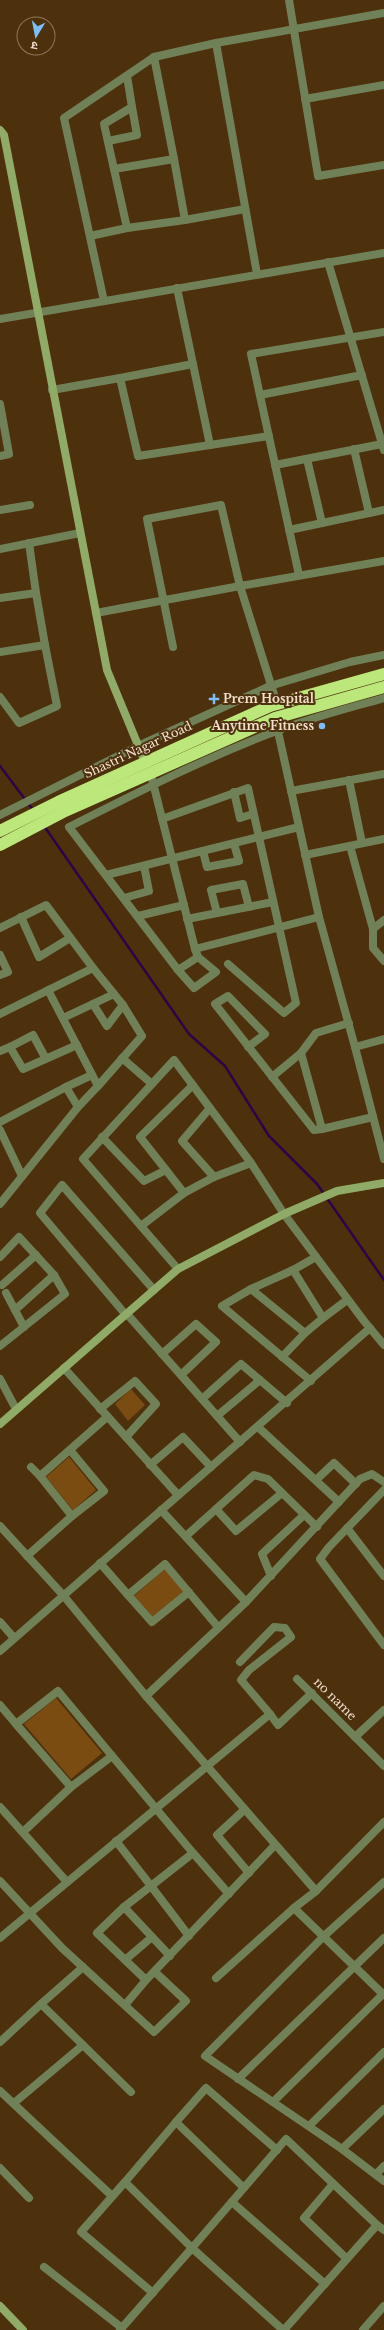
<svg xmlns="http://www.w3.org/2000/svg" width="384" height="2330" viewBox="0 0 384 2330" font-family="'Libre Baskerville','Noto Sans Devanagari',serif">
	<style>
		.green { fill: #7a4c12 }
		.lines { fill: none; stroke-linecap: round; stroke-linejoin: round }
		.stream { stroke: #2e0448; stroke-width: 2.5 }
		.street { stroke: #708157; stroke-width: 8 }
		.secondary { stroke: #8fab67; stroke-width: 8 }
		.highway { stroke: #bce77b; stroke-width: 12 }
		.poi-dot { fill: #7cbef9; stroke: #4d300c; stroke-width: 1.5 }
		.labels { text-anchor: middle; stroke-width: 4; stroke-linejoin: round; paint-order: stroke }
		.poi-label { font-size: 12px; font-weight: bold; fill: #f3e1ce; stroke: #4d300c; text-anchor: start }
		.street-label { font-size: 12px; fill: #f3e1ce; stroke: #4d300c }
	</style>
	<rect width="100%" height="100%" fill="#4d300c"/>
	<!-- green -->
	<g class="green">
		<path d="M131,1389L145,1405L128,1421L115,1404Z"/>
		<path d="M69,1457L96,1490L73,1510L46,1477Z"/>
		<path d="M165,1569L184,1592L153,1617L134,1596Z"/>
		<path d="M56,1698L102,1753L71,1779L24,1724Z"/>
	</g>
	<g class="lines">
		<!-- stream -->
		<g class="stream">
			<path d="M0,766L33,810"/>
			<path d="M44,826L189,1034L225,1066L269,1136L317,1184L384,1280"/>
		</g>
		<!-- street -->
		<g class="street">
			<path d="M289,0L318,176L384,165"/>
			<path d="M216,43L384,13"/>
			<path d="M154,57L216,43L257,274"/>
			<path d="M127,76L132,107"/>
			<path d="M305,99L384,85"/>
			<path d="M114,169L174,159L185,220L127,228"/>
			<path d="M185,220L245,209"/>
			<path d="M90,236L127,228L104,124L132,107L137,135L108,141"/>
			<path d="M328,262L384,450"/>
			<path d="M177,288L210,445L269,436"/>
			<path d="M104,301L64,118L154,57L174,159"/>
			<path d="M0,319L384,253"/>
			<path d="M193,364L120,378L138,456L210,445"/>
			<path d="M52,390L120,378"/>
			<path d="M260,395L362,375"/>
			<path d="M0,404L9,454L0,456"/>
			<path d="M354,449L369,513"/>
			<path d="M307,459L322,523"/>
			<path d="M275,465L382,444"/>
			<path d="M0,510L30,505"/>
			<path d="M289,530L384,510"/>
			<path d="M0,549L80,533"/>
			<path d="M299,575L251,354L384,332"/>
			<path d="M0,598L36,593L29,543"/>
			<path d="M96,613L240,586L277,704"/>
			<path d="M173,647L147,519L221,505L240,586L384,561"/>
			<path d="M0,652L45,645L36,593"/>
			<path d="M0,697L19,723L57,706L45,645"/>
			<path d="M275,718L319,917L355,1047L384,1159"/>
			<path d="M152,779L195,949L319,917"/>
			<path d="M349,780L362,843"/>
			<path d="M291,791L384,774"/>
			<path d="M234,792L240,818L253,814"/>
			<path d="M0,815L138,746L270,686L350,662L384,655"/>
			<path d="M162,819L248,788L296,1003L284,1013L228,964"/>
			<path d="M350,846L373,929L384,920"/>
			<path d="M203,851L207,867L239,861L234,844"/>
			<path d="M305,855L384,839"/>
			<path d="M106,875L299,827"/>
			<path d="M124,898L149,891L144,866"/>
			<path d="M217,913L211,890L243,884L249,907"/>
			<path d="M138,916L184,905"/>
			<path d="M21,917L39,957L70,938"/>
			<path d="M187,919L273,902"/>
			<path d="M0,928L46,905L93,968"/>
			<path d="M373,929V948L384,961"/>
			<path d="M195,949L198,957L178,970L69,827C138,792 207,757 279,730C313,717 349,708 384,698"/>
			<path d="M0,955L8,972L0,975"/>
			<path d="M178,970L194,988L216,972L198,957"/>
			<path d="M93,1004L107,1026L123,1005"/>
			<path d="M0,1014L93,968L123,1005L142,1036L98,1086"/>
			<path d="M63,1018L114,994"/>
			<path d="M349,1023L316,1033L301,1053L322,1129L373,1117"/>
			<path d="M248,1047L265,1034L228,996L215,1004C248,1046 281,1088 314,1130L322,1129"/>
			<path d="M355,1047L384,1039"/>
			<path d="M0,1051L10,1047"/>
			<path d="M122,1058L152,1084"/>
			<path d="M46,1059L33,1035L10,1047L23,1069L77,1045"/>
			<path d="M272,1077L301,1053"/>
			<path d="M66,1087L92,1075"/>
			<path d="M210,1108L182,1141L214,1177L251,1163"/>
			<path d="M0,1122L66,1087L78,1107"/>
			<path d="M0,1130L22,1176"/>
			<path d="M102,1137L144,1181L166,1170"/>
			<path d="M184,1193L140,1137L193,1085"/>
			<path d="M0,1204L78,1107L98,1086L48,990"/>
			<path d="M141,1226L184,1193L214,1177"/>
			<path d="M0,1257L19,1237L54,1275L65,1294L0,1346"/>
			<path d="M178,1269L83,1159L174,1060L251,1163L284,1214L364,1321L384,1345"/>
			<path d="M293,1270L316,1257"/>
			<path d="M2,1285L36,1255"/>
			<path d="M251,1289L293,1270L323,1318L305,1333"/>
			<path d="M6,1293L24,1327"/>
			<path d="M15,1310L54,1275"/>
			<path d="M127,1314L240,1442"/>
			<path d="M126,1315L40,1213L62,1185L154,1290"/>
			<path d="M323,1318L347,1300"/>
			<path d="M162,1354L196,1324L216,1342L181,1375"/>
			<path d="M282,1357L305,1333L251,1289L222,1306L311,1381"/>
			<path d="M64,1368L178,1495"/>
			<path d="M0,1379L16,1409"/>
			<path d="M202,1399L241,1364L287,1403"/>
			<path d="M100,1409L135,1381L156,1404L126,1437"/>
			<path d="M217,1416L260,1380"/>
			<path d="M258,1427L339,1502"/>
			<path d="M150,1465L183,1437L211,1467"/>
			<path d="M31,1467L40,1476L107,1417"/>
			<path d="M40,1476L72,1516L104,1491L70,1450"/>
			<path d="M316,1480L334,1463L356,1484"/>
			<path d="M384,1490L329,1547L320,1559L384,1645"/>
			<path d="M216,1509L236,1531L282,1493"/>
			<path d="M161,1510L246,1602"/>
			<path d="M0,1526L63,1595L146,1696L316,1891L384,1822"/>
			<path d="M347,1528L384,1576"/>
			<path d="M186,1536L254,1475L268,1479L317,1527"/>
			<path d="M27,1556L72,1516"/>
			<path d="M100,1563L128,1595L165,1564L218,1627"/>
			<path d="M271,1576L262,1554L304,1515"/>
			<path d="M128,1595L152,1622L189,1592"/>
			<path d="M0,1622L14,1638"/>
			<path d="M0,1651L370,1328"/>
			<path d="M297,1679L384,1766"/>
			<path d="M146,1696L246,1602L360,1479L372,1474L384,1482"/>
			<path d="M0,1705L16,1724L58,1691L193,1853"/>
			<path d="M270,1714L278,1725L312,1693"/>
			<path d="M16,1724L71,1787L112,1756"/>
			<path d="M355,1737L384,1710"/>
			<path d="M0,1807L67,1882"/>
			<path d="M244,1810L217,1835L249,1873"/>
			<path d="M23,1832L71,1787"/>
			<path d="M116,1841L151,1886L124,1907"/>
			<path d="M0,1881L62,1948L154,2032L186,2001L155,1972"/>
			<path d="M384,1882L324,1936L205,2056L342,2149L384,2109"/>
			<path d="M316,1891L294,1908L384,1995"/>
			<path d="M189,1936L151,1886L193,1853L229,1894"/>
			<path d="M0,1938L270,1714L241,1680L249,1670L291,1637L285,1628L274,1627L240,1662"/>
			<path d="M170,1956L124,1907L97,1933L146,1980L275,1845"/>
			<path d="M125,1960L152,1937"/>
			<path d="M216,1978L294,1908"/>
			<path d="M41,2004L83,1967"/>
			<path d="M125,2005L146,1980"/>
			<path d="M0,2042L41,2004L131,2092"/>
			<path d="M238,2079L384,1938"/>
			<path d="M0,2091L112,2196"/>
			<path d="M273,2102L384,1993"/>
			<path d="M14,2103L83,2045"/>
			<path d="M176,2122L206,2088L277,2150"/>
			<path d="M309,2126L384,2052"/>
			<path d="M342,2149L384,2181"/>
			<path d="M0,2168L29,2198"/>
			<path d="M376,2174L384,2166"/>
			<path d="M125,2182L81,2232L153,2293"/>
			<path d="M333,2184L304,2218L347,2259"/>
			<path d="M244,2188L176,2122L125,2182L192,2248L286,2139L377,2225"/>
			<path d="M232,2202L325,2284"/>
			<path d="M44,2267L122,2328"/>
			<path d="M120,2330L192,2248L283,2330"/>
			<path d="M284,2330L377,2225L384,2230"/>
			<path d="M363,2330L384,2306"/>
		</g>
		<!-- secondary -->
		<g class="secondary">
			<path d="M0,130L4,135L107,670L145,762"/>
			<path d="M0,1424L178,1269L284,1214L337,1191L384,1183"/>
			<path d="M0,2306L23,2330"/>
		</g>
		<!-- highway -->
		<g class="highway">
			<path d="M0,831L58,802L270,706L384,674"/>
			<path d="M0,845L65,811L275,718L384,687"/>
		</g>
	</g>
	<!-- markers -->
	<g class="poi-dot">
		<path d="M212 693h4v4h4v4h-4v4h-4v-4h-4v-4h4z"/>
		<circle cx="322" cy="726" r="4"/>
	</g>
	<g class="labels">
		<!-- poi labels -->
		<g class="poi-label">
			<text x="223" y="703">Prem Hospital</text>
			<text x="314" y="730" text-anchor="end">Anytime Fitness</text>
		</g>
		<!-- street labels -->
		<g class="street-label">
			<text transform="translate(138 750) rotate(-25)" y="4">Shastri Nagar Road</text>
			<text transform="translate(335 1699) rotate(45)" y="4">no name</text>
		</g>
	</g>
	<!-- north arrow -->
	<g transform="translate(36 36) rotate(190)"><circle r="19" fill="#4d300c" stroke="#8f775a"/>
	<path d="M0-3L7 15L0 10L-7 15Z" fill="#7cbef9"/>
	<text y="-6" font-size="11" font-weight="bold" text-anchor="middle" fill="#f3e1ce">उ</text>
	</g>
</svg>
